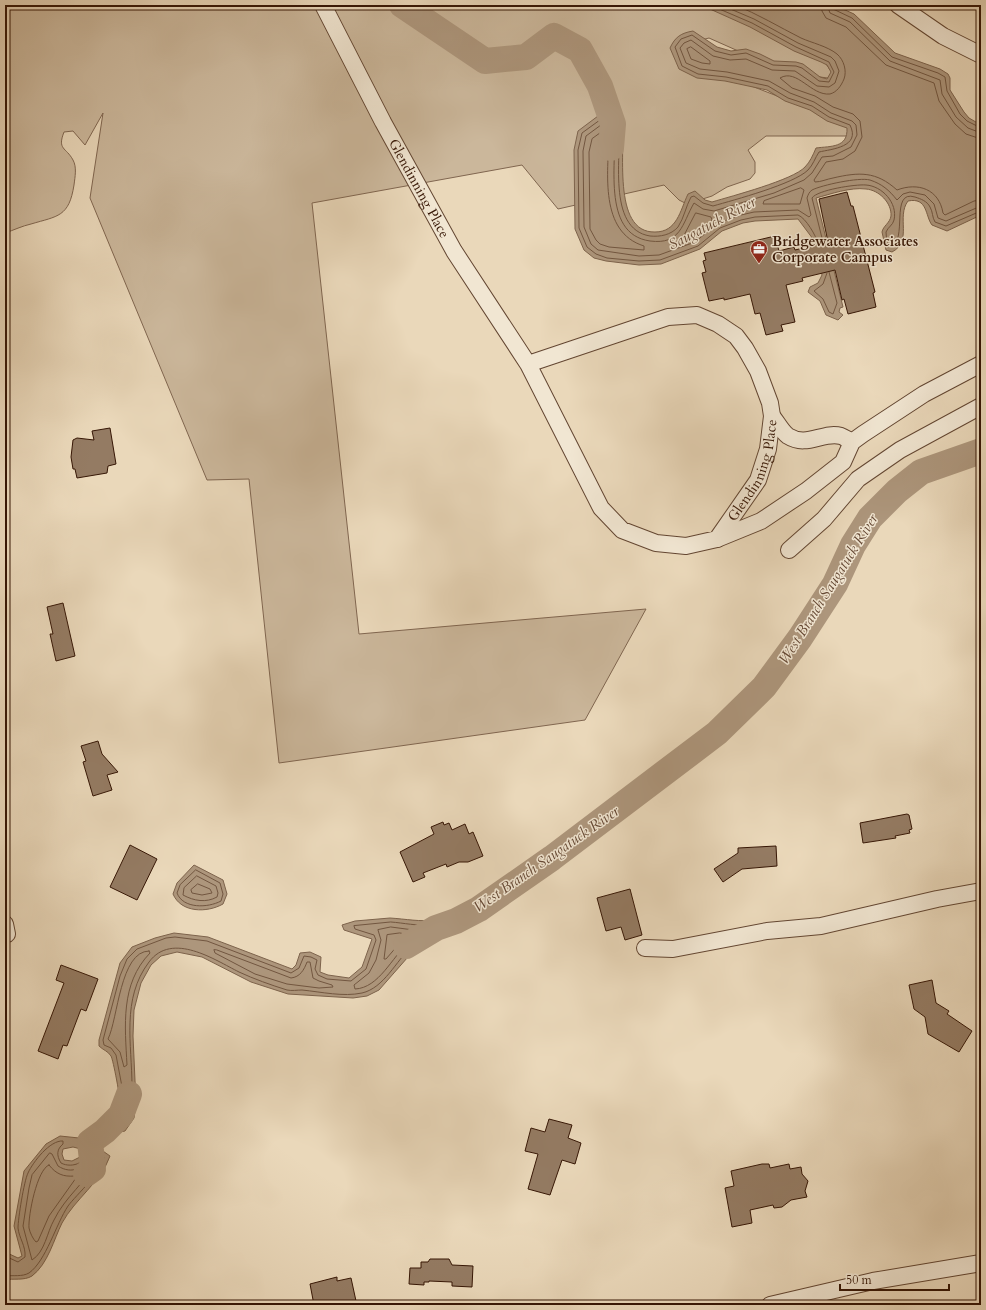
<svg xmlns="http://www.w3.org/2000/svg" width="986" height="1310" viewBox="0 0 986 1310" font-family="Cardo,serif">
	<style>
		.green { fill: #cbb79b; stroke: #806650 }
		.water { fill: #ad967c; stroke: #7d634c; fill-rule: evenodd }
		.lines { fill: none; stroke-linecap: round; stroke-linejoin: round }
		.shore { stroke: #725640; stroke-width: 1 }
		.river { stroke: #ad967c; stroke-width: 26 }
		.building { fill: #947b63; stroke: #361605 }
		.minor-casing { stroke: #634632; stroke-width: 18 }
		.minor { stroke: #f1e6d2; stroke-width: 16 }
		.labels { text-anchor: middle; stroke-width: 3; stroke-linejoin: round; paint-order: stroke }
		.street-label { font-size: 14px; fill: #361605; stroke: #f1e6d2 }
		.poi-label { font-size: 14px; font-weight: bold; fill: #361605; stroke: #f1e6d2; text-anchor: start }
		.water-label { font-size: 15px; font-style: italic; fill: #664935; stroke: #f1e6d2 }
	</style>
	<rect width="100%" height="100%" fill="#ead8ba"/>
	<filter id="stains"><feTurbulence type="fractalNoise" baseFrequency=".005" numOctaves="4"/><feColorMatrix values="0 0 0 0 .2 0 0 0 0 .09 0 0 0 0 .02 0 0 0 .5 -.17"/></filter>
	<radialGradient id="worn" r=".72"><stop offset=".6" stop-color="#630" stop-opacity="0"/><stop offset="1" stop-color="#630" stop-opacity=".3"/></radialGradient>
	<!-- green -->
	<path class="green" d="M5,5H743L819,53L836,79L812,76L754,58L709,38L686,44L718,73L844,122L859,136H766L748,150L755,162V173L750,179L727,187L712,196L687,204L679,200L664,185L558,209L522,165L312,203L359,634L646,609L585,720L279,763L249,479L207,480L90,198L103,113L85,145L73,131L64,132C57,150 66,147 73,160C77,167 75,177 74,185C69,217 58,216 31,224C22,226 14,230 5,233Z"/>
	<!-- water -->
	<g class="water">
		<path d="M701,5H834L854,14L895,53L940,69L948,74L950,78V90L964,112L969,118L981,125V215L947,231L932,225C925,216 928,197 908,201C896,217 913,241 892,252L886,250L882,232C883,226 890,223 891,216C892,203 879,190 866,189C850,187 831,194 816,198L843,307L840,308L839,312L843,315L838,320L826,315L820,301L808,292L810,287L818,283L822,275L813,239L798,219L755,221L743,223L722,231L700,249L661,264L639,265L606,261L594,258L584,250L575,229L574,150L578,131L602,113L613,114L622,119C626,147 611,233 655,232C677,232 680,211 688,194L695,191L705,200L712,202C732,196 793,180 805,167C810,162 813,155 816,148C831,146 848,148 847,128L827,121L810,110L785,101L767,90L725,81L697,78L679,69L670,48C675,37 681,33 693,31L717,47L731,51L746,49L760,54L774,61L796,62L803,64L820,77L827,79L831,72L827,65L821,62L794,51L750,27Z"/>
		<path d="M194,865L223,880L227,894L223,904C207,913 181,913 173,894L177,883Z"/>
		<path d="M390,918C406,919 420,922 435,920L437,938L415,949L379,990L367,996L353,998L288,994L251,982L202,957L177,952L161,956L151,965L141,983L134,1010L133,1036L136,1103L134,1118L125,1131L120,1132L113,1128L112,1121C116,1117 119,1110 120,1104C121,1101 113,1059 111,1056C108,1051 103,1050 99,1046V1040L120,963L132,947L155,938L174,933L208,937L292,969L296,965L300,953L310,952L321,957L320,972L328,975L349,978L362,967L372,939L344,930L342,925L355,921Z"/>
		<path d="M60,1136L79,1138L90,1142L110,1156C101,1182 75,1199 62,1223C54,1239 48,1264 32,1276C24,1281 13,1278 5,1280V1252L18,1258L22,1256L14,1226L24,1171L46,1144ZM73,1147L81,1149L82,1152L80,1157L72,1161L64,1160L62,1154L63,1149Z"/>
	</g>
	<g class="lines">
		<!-- shore -->
		<g class="shore">
			<path d="M710,5L752,23L796,47L829,62L834,72L829,82L819,81L802,68L796,66L773,65L746,53L731,55L715,51L692,35L681,39L675,47L682,66L698,74L726,77L768,86L788,98L812,106L829,117L850,125C861,147 832,149 819,152C815,158 813,165 808,170C794,184 734,200 713,206L703,203L694,196L691,197C686,206 684,218 678,227C671,235 660,237 650,236C606,229 622,153 619,122L612,118L604,117L582,133L578,150L579,228L587,247L596,254L607,258L639,261L660,260L698,246L720,228L741,220L755,217L798,215C806,218 816,236 818,243"/>
			<path d="M721,5L754,19L798,43L831,57L835,61L839,71L835,83L829,87L817,86L795,71L772,70L746,59L730,60L713,56L691,40L684,43L680,48L686,63L700,69L727,72L769,81L790,93L814,102L831,113L852,121L856,125L857,135L851,147L833,156L822,157L812,173L804,180L774,193L714,211L703,209L694,203C682,224 681,245 650,241C600,234 618,159 614,125L605,122L586,136L583,151L584,227L591,244L598,250L639,256L659,255L695,242L718,223L741,215L754,212L798,210L809,217L811,215L807,198C808,195 809,192 812,190C822,185 859,177 870,180C882,184 889,190 897,200L903,194L910,192L925,195L934,204L938,218L946,221L981,206"/>
			<path d="M735,5C758,14 779,27 801,38C812,43 827,46 837,54C844,60 847,71 844,79C841,86 837,92 830,94C811,96 797,68 780,78L792,88L815,96L833,107L853,114L860,121L862,137L855,151L843,159L826,162L814,180L815,182C821,182 827,179 833,178C859,172 876,171 897,190C918,182 939,189 943,213L945,215L974,201L981,200"/>
			<path d="M821,5L822,11L826,18L846,27L886,65L934,83L939,101L955,124L966,134L981,139"/>
			<path d="M827,5L830,13L850,22L890,61L940,80L942,94L956,117L968,128L981,133"/>
			<path d="M832,5L833,9L852,18L892,57L938,73L945,77L947,91L960,114L967,121L981,128"/>
			<path d="M691,47L710,61V64L702,63L691,59L687,49Z"/>
			<path d="M606,129L608,130L609,135C608,173 599,232 644,246V250L609,247L600,244L596,240L590,229L589,152L592,139Z"/>
			<path d="M801,188L804,190L800,204H763L764,201Z"/>
			<path d="M696,213L711,217L712,220L692,236L686,239L684,236Z"/>
			<path d="M823,242L812,198C817,190 856,184 866,185C882,186 898,203 894,220C893,225 888,227 886,232L887,245L890,247C909,242 889,189 915,197C921,199 927,201 930,207C933,212 932,217 935,222L946,226L981,211"/>
			<path d="M827,273L823,284L814,291L823,299L829,312L833,314L837,303L829,272"/>
			<path d="M196,870L220,883L223,894L221,901C208,908 183,909 177,893L180,885Z"/>
			<path d="M197,876L216,886L218,893L217,897C206,903 194,901 183,895L184,888Z"/>
			<path d="M198,884L210,889L212,893L202,895L192,893L191,890Z"/>
			<path d="M391,922C404,923 417,926 430,925L433,934C426,939 418,941 412,946C396,961 384,988 362,993C343,997 322,992 302,990C297,990 292,991 287,990C271,985 254,979 239,972C215,960 172,931 149,962C121,999 132,1044 132,1087C132,1102 133,1114 124,1127L121,1128L116,1125L124,1105L123,1092L116,1055L111,1048L104,1045L103,1040L120,976L127,959L137,949L166,938L175,937L207,941L291,973L299,968L304,956L311,957L317,960L315,969L318,975L327,979L351,981L366,969L376,940L374,935L355,929L354,926Z"/>
			<path d="M391,927L421,931L422,934C418,937 413,939 409,942C392,957 379,988 355,989L354,985L369,973L376,960L381,940L378,930Z"/>
			<path d="M400,933L405,934V937L386,959H384L387,935Z"/>
			<path d="M217,950L291,978C300,977 304,970 307,962H310L313,978L319,981L332,985L333,987L319,988L287,984L255,974L215,953L214,950Z"/>
			<path d="M149,951L150,953C120,984 125,1026 127,1065L124,1067L120,1052L108,1039C118,1019 120,951 149,951Z"/>
			<path d="M50,1153L52,1154L58,1166C72,1175 85,1168 92,1155L98,1160C86,1182 65,1197 54,1220C47,1232 45,1252 32,1260L23,1226L29,1188L32,1175Z"/>
			<path d="M49,1165C56,1174 63,1177 75,1176L76,1178L49,1216L38,1241L36,1242C33,1239 30,1233 29,1228C28,1216 37,1169 49,1165Z"/>
			<path d="M5,1256L18,1262L25,1257C26,1246 19,1238 18,1228C18,1219 24,1181 28,1173C33,1162 50,1140 63,1141V1144C57,1149 56,1155 61,1163C72,1169 91,1162 85,1147L86,1145L104,1157C105,1169 76,1195 68,1206C56,1224 46,1261 29,1273C22,1277 13,1275 5,1276"/>
		</g>
		<!-- river -->
		<g class="river">
			<path d="M402,5L485,61L526,57L554,36L580,50L600,86L613,124L611,148"/>
			<path d="M406,946L436,928L456,921L479,909L552,858L717,733L764,687L800,638L835,584L853,545L870,518L897,491L921,472L981,451"/>
			<path d="M86,1174L93,1169L90,1142L105,1131L121,1115L129,1094"/>
		</g>
	</g>
	<!-- building -->
	<g class="building">
		<path d="M847,192L851,206H853L875,292L873,293L876,307L848,314L844,299L842,300L835,270L802,278L803,281L786,285L795,322L781,325L783,331L766,335L760,313L755,314L750,294L724,300V298L709,301L702,273L706,272L703,261L706,260L704,253L775,236L779,251L794,247L795,250L828,242L819,199Z"/>
		<path d="M110,428L116,464L108,466L107,473L77,478L75,469H73L71,457L73,440L77,438L94,440L92,431Z"/>
		<path d="M63,603L75,656L56,661L50,634H53L47,607Z"/>
		<path d="M98,741L102,754L118,772L107,775L112,790L93,796L83,762L86,761L81,746Z"/>
		<path d="M907,814L909,815L912,829L909,830L910,833L895,836L896,838L863,843L860,823Z"/>
		<path d="M443,822L444,825L449,823L452,830L465,824L469,834L473,832L483,856L468,862H459L447,867L446,864L423,873L425,877L413,882L400,852L434,834L431,827Z"/>
		<path d="M130,845L157,859L137,900L110,887Z"/>
		<path d="M776,846L777,866L742,869L723,882L714,869L738,853V848Z"/>
		<path d="M630,889L642,935L625,940L621,927L606,931L597,898Z"/>
		<path d="M61,965L98,979L86,1011L81,1009L67,1046L63,1045L58,1059L38,1051L64,983L56,980Z"/>
		<path d="M932,980L936,1003L949,1011L947,1014L972,1031L959,1052L928,1034L925,1017L914,1009L909,985Z"/>
		<path d="M549,1119L572,1125L568,1138L581,1143L575,1164L562,1160L550,1195L528,1189L538,1154L525,1151L531,1128L545,1132Z"/>
		<path d="M762,1164H769L770,1168L789,1164L790,1169L801,1167L802,1174L808,1181L805,1191L807,1197L791,1200L782,1207L774,1208L773,1205L750,1210L752,1223L732,1227L725,1188L734,1186L731,1171Z"/>
		<path d="M430,1259H449L452,1265L473,1266L472,1287L452,1286V1282L429,1281V1282H424V1285L409,1284L410,1268H421V1262H428Z"/>
		<path d="M337,1277V1281L351,1278L356,1301L338,1305H314L310,1284Z"/>
	</g>
	<g class="lines">
		<defs>
			<g id="minor">
				<path id="s1" d="M323,5L383,122L454,251L528,364L601,508L622,530L656,543L686,546L717,539L758,480L768,449L772,416L770,403L758,371L745,348L736,336L718,324L697,315L668,317L528,364"/>
				<path d="M898,5L943,36L981,55"/>
				<path d="M772,416C777,422 782,432 788,436C807,448 823,431 841,436C844,437 848,440 852,442"/>
				<path d="M717,539L761,521L806,491L843,462L852,442L863,434L924,394L981,364"/>
				<path d="M789,550L824,519L858,479L900,450L981,406"/>
				<path d="M5,924L7,934"/>
				<path d="M645,948L673,949L767,931L821,926L937,899L981,891"/>
				<path d="M770,1305L873,1281L981,1263"/>
			</g>
		</defs>
		<!-- minor casing -->
		<use href="#minor" class="minor-casing"/>
		<!-- minor -->
		<use href="#minor" class="minor"/>
	</g>
	<!-- icons -->
	<defs>
		<symbol id="office-pin" viewBox="-11 -11 22 30"><path d="M0 17L-7.5 6A9.5 9.5 0 1 1 7.5 6Z" fill="#8f2418" stroke="#f1e6d2"/><path d="M-6-3h4V-5.5h4V-3h4V5H-6ZM-1-4.5V-3h2v-1.5ZM-6 0V1H6V0Z" fill="#fff"/></symbol>
	</defs>
	<g fill-rule="evenodd">
		<use href="#office-pin" x="749" y="239" width="20" height="27"/>
	</g>
	<g class="labels">
		<!-- street labels -->
		<g class="street-label">
			<text dy="5" stroke="none"><textPath href="#s1" startOffset="207">Glendinning Place</textPath></text>
			<text dy="5" stroke="none"><textPath href="#s1" startOffset="783">Glendinning Place</textPath></text>
		</g>
		<!-- poi labels -->
		<g class="poi-label">
			<text x="772" y="246">Bridgewater Associates<tspan x="772" dy="16">Corporate Campus</tspan></text>
		</g>
		<!-- water labels -->
		<g class="water-label">
			<text transform="translate(712 223) rotate(-28)" y="5">Saugatuck River</text>
			<text transform="translate(828 589) rotate(-58)" y="5">West Branch Saugatuck River</text>
			<text transform="translate(546 859) rotate(-35)" y="5">West Branch Saugatuck River</text>
		</g>
	</g>
	<!-- margin -->
	<rect width="986" height="1310" fill="none" stroke="#ead8ba" stroke-width="20"/>
	<rect x="6" y="6" width="974" height="1298" fill="none" stroke="#361605" stroke-width="2"/>
	<rect x="10" y="10" width="966" height="1290" fill="none" stroke="#361605"/>
	<!-- scale -->
	<path d="M840 1284v6h109v-6" fill="none" stroke="#361605" stroke-width="2"/>
	<text x="846" y="1284" font-size="12" fill="#361605" stroke="#f1e6d2" stroke-width="3" paint-order="stroke">50 m</text>
	<rect width="100%" height="100%" filter="url(#stains)"/>
	<rect width="100%" height="100%" fill="url(#worn)"/>
</svg>
